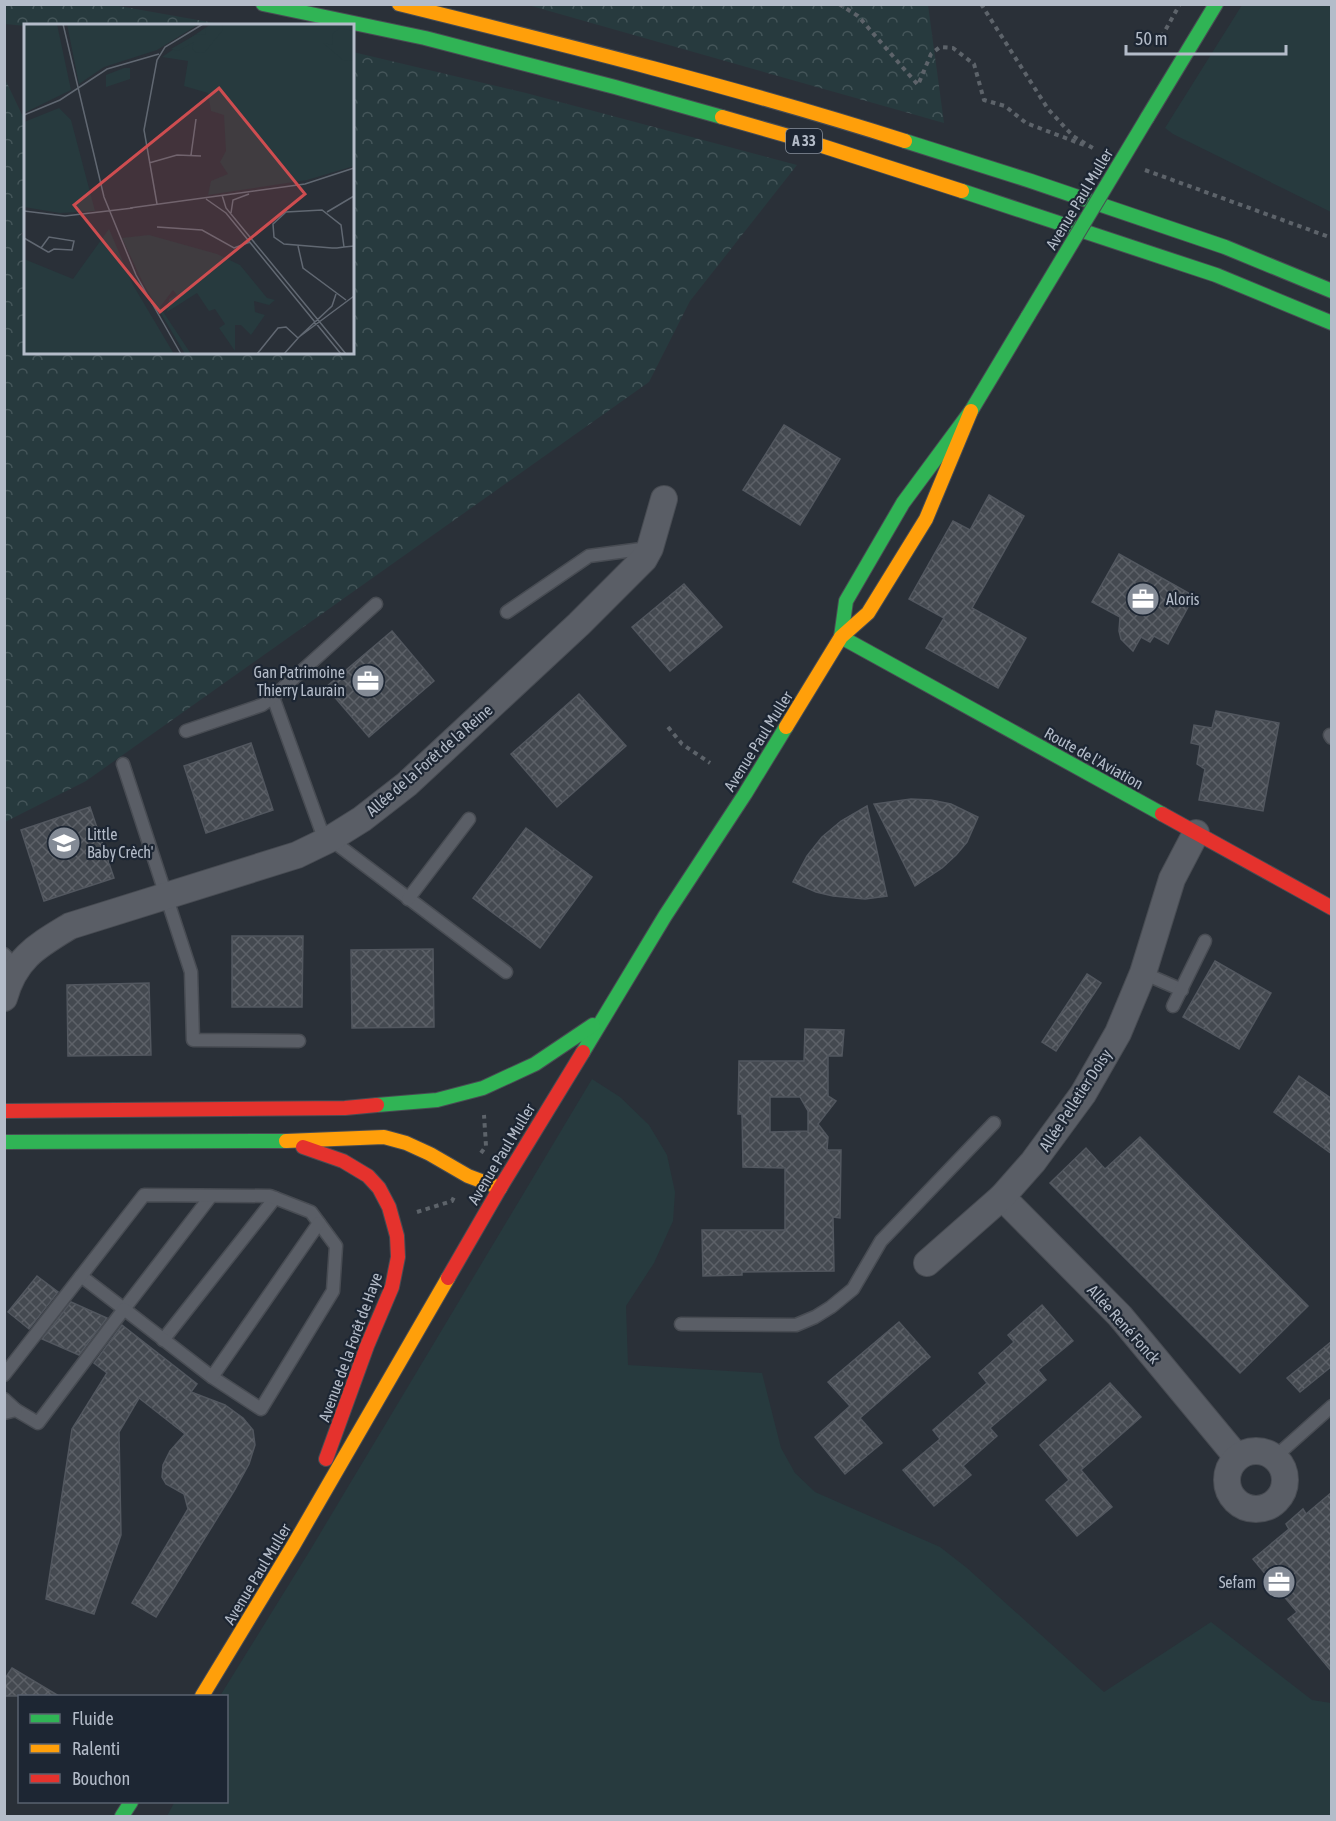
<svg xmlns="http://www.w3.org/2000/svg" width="1336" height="1821" viewBox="0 0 1336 1821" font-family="'Asap Condensed',sans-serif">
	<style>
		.green { fill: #273a3e }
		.forest { fill: url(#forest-crowns) }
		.building { fill: url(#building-cross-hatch); stroke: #52575f; stroke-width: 1.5; fill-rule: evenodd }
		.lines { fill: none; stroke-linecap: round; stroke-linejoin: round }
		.lane-casing { stroke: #484c53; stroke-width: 15 }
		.street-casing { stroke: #484c53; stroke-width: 28 }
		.fast-casing { stroke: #484c53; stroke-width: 16 }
		.slow-casing { stroke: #484c53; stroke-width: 16 }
		.jam-casing { stroke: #484c53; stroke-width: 16 }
		.path { stroke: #5d636a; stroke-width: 4; stroke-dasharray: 4.5 4.5; stroke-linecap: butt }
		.lane { stroke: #5a5e66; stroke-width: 12 }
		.street { stroke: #5a5e66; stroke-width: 26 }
		.fast { stroke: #30b455; stroke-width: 14 }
		.slow { stroke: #ff9f0a; stroke-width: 14 }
		.jam { stroke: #e5322d; stroke-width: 14 }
		.fast-bridge-casing { stroke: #484c53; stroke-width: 16; stroke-linecap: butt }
		.fast-bridge { stroke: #30b455; stroke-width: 14 }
		.labels { text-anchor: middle; stroke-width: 4.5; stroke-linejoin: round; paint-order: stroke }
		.shield { fill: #1d2633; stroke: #878f9c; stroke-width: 1.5 }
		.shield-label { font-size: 15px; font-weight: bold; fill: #b4bcc9 }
		.street-label { font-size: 16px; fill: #b4bcc9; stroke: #1d2633 }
		.poi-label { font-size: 16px; fill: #b4bcc9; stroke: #1d2633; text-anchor: start }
		.inset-road { fill: none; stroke: #616872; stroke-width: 1.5 }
		.view { fill: #ce4d50; fill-opacity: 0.15; stroke: #ce4d50; stroke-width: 3 }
		.inset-edge { fill: none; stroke: #b4bcc9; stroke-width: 3 }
	</style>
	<defs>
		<pattern id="forest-crowns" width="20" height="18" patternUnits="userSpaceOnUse" patternTransform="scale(1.5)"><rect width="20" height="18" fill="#273a3e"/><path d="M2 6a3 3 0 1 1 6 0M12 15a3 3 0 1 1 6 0" fill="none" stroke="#445559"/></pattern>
		<pattern id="building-cross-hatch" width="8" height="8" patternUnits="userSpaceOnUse" patternTransform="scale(1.5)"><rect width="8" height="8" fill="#444950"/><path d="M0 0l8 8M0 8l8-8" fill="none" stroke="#5d6168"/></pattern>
	</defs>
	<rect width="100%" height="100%" fill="#2a3038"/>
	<!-- green -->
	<g class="green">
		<path d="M1242,5H1331V212L1173,134L1165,128Z"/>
		<path d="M592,1079L620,1097L649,1125L667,1155L675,1192L673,1221L654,1263L626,1306L628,1365L762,1373L781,1448L795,1473L815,1492L940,1547L967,1568L1104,1692L1211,1622L1312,1700L1331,1703V1816H167L174,1803L172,1802H226V1696H220L309,1552Z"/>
	</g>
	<!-- forest -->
	<g class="forest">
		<path d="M4,5H113L226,25L26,26L5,24Z"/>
		<path d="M528,5H928L944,123Z"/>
		<path d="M353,52L526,93L797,165L690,301L649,382L86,781L5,822V79L25,121L26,227L21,235L26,236V352H352Z"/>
	</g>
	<!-- building -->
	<g class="building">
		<path d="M784,425L840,459L800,525L743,490Z"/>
		<path d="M989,495L1024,516L972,608L1026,638L998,688L926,648L944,618L909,599L953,521L970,530Z"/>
		<path d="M1119,554L1194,596L1168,644L1154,636L1150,642L1141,637L1133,651L1121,639L1119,631L1120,617L1092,602Z"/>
		<path d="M684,584L722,627L670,671L632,627Z"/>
		<path d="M392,631L434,681L369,737L326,687Z"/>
		<path d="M579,694L626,746L557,807L511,754Z"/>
		<path d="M1216,711L1279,723L1263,811L1199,800L1205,769L1197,764L1200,745L1191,743L1194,725L1212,728Z"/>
		<path d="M251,743L273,810L206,833L184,766Z"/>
		<path d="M911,799L931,800L951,804L978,817L967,842L956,855L942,868L915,886L874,804Z"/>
		<path d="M867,806L887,896L865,899L833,896L816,892L793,882L807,856L822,837L841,821Z"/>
		<path d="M90,807L114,878L44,901L21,830Z"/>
		<path d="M526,828L592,877L540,948L473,898Z"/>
		<path d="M232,936H303L302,1007H232Z"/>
		<path d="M433,949L434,1027L352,1028L351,950Z"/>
		<path d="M1215,961L1271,993L1239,1049L1183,1017Z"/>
		<path d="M1087,974L1101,983L1056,1051L1042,1042Z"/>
		<path d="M149,983L151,1055L68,1056L67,985Z"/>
		<path d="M805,1029L844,1030L842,1056H828V1096L836,1101L818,1124L828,1137L827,1150H841L840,1218L833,1217L834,1271L742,1272V1275L703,1276L702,1230H785V1168L743,1167L742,1114H738L739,1061H804ZM770,1097H800L808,1111V1131L770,1132Z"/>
		<path d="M1299,1076L1332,1099V1154L1274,1112Z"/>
		<path d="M1140,1137L1308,1306L1240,1373L1050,1183L1086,1148L1105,1169Z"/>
		<path d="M37,1276L58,1292L29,1329L8,1312Z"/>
		<path d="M71,1302L107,1318L79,1355L42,1339Z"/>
		<path d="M1042,1305L1073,1341L1038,1370L1046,1380L990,1428L997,1436L963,1466L971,1475L934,1506L903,1470L940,1439L933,1430L987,1383L979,1373L1014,1342L1008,1335Z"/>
		<path d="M899,1322L930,1357L860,1418L882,1443L845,1474L815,1437L850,1406L828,1382Z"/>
		<path d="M122,1325L197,1384L191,1392L225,1405L243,1418L253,1430L255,1445L249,1464L234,1491L156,1617L132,1603L188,1509L184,1494L166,1484L162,1477L163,1465L170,1451L185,1434L139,1398L119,1432L121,1535L94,1614L46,1599L72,1429L107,1373L94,1363Z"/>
		<path d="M1332,1341V1366L1300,1392L1287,1378Z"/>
		<path d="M1110,1383L1141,1417L1081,1470L1112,1507L1077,1536L1046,1500L1069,1480L1040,1445Z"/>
		<path d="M1332,1492V1672L1288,1619L1297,1612L1253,1559L1289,1529L1286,1524L1303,1509L1306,1514Z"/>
		<path d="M12,1668L59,1696H4V1680Z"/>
	</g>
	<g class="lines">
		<defs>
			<g id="lane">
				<path d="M507,612L589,556L649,548"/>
				<path d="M273,697L325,841"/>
				<path d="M186,731L262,705L273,697L376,604"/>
				<path d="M1330,735L1332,738"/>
				<path d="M123,764L191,972L193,1040L299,1041"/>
				<path d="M330,839L506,972"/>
				<path d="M408,899L469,819"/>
				<path d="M4,954L17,968"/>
				<path d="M1143,973L1182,990"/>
				<path d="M1173,1006L1205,941"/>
				<path d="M81,1276L124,1309L211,1196"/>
				<path d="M681,1324L796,1325L815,1317L831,1307L853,1289L881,1241L994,1123"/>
				<path d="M163,1340L275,1198"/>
				<path d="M4,1375L144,1195L270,1196L311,1212L336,1246L333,1291L261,1409L212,1377L124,1309L38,1423L16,1410L4,1413"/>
				<path d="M212,1377L319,1223"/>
				<path d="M4,1399L16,1410"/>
				<path d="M1275,1457L1332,1406"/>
			</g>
			<g id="street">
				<path d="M4,998C15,958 37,946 70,926L297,855L330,839L362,819L407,784L579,624L644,559L650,548L664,499"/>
				<path d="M1002,1197L1120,1316L1237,1457"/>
				<path d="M927,1263L1002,1197L1033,1162L1083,1094L1118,1033L1143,973L1172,879L1196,833"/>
				<circle cx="1256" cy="1480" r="29"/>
			</g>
			<g id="fast">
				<path d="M263,4L425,38L615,87L722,117"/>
				<path d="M1147,118L1216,4"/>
				<path d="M905,141L1031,181L1225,247L1332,291"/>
				<path d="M962,191L1216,275L1332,323"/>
				<path d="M841,637L1162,814"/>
				<path d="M841,637L846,601L903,503L971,411L1028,316"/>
				<path d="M583,1052L665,916L745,794L786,727"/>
				<path d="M377,1105L437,1100L483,1088L535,1064L593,1025"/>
				<path d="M4,1142L286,1141"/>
				<path d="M122,1816L131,1802"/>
			</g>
			<g id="slow">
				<path d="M399,4C569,46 739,88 905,141"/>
				<path d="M722,117L813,143L962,191"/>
				<path d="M786,727L841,637L868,613L926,519L971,411"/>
				<path d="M286,1141L384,1137L406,1143L430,1154L468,1176L500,1188"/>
				<path d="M202,1696L293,1546L448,1278"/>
			</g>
			<g id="jam">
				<path d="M1162,814L1332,908"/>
				<path d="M4,1111L345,1108L377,1105"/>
				<path d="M303,1147L343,1161L368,1176L379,1188L389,1207L397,1236L398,1257L392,1287L367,1346L326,1459"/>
				<path d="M448,1278L500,1188L583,1052"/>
			</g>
		</defs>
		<!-- lane casing -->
		<use href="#lane" class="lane-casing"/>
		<!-- street casing -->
		<use href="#street" class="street-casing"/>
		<!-- fast casing -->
		<use href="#fast" class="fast-casing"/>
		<!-- slow casing -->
		<use href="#slow" class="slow-casing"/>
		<!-- jam casing -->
		<use href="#jam" class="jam-casing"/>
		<!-- path -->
		<g class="path">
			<path d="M839,4L858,16L918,85L931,54L940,47L953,48L974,64L984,100L1005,106L1026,123L1084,145"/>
			<path d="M981,4L1048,109L1073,136L1096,150"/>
			<path d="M1157,45L1180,4"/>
			<path d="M1145,170L1332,238"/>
			<path d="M668,727L682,744L710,763"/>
			<path d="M481,1153L486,1146L484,1115"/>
			<path d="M417,1212L452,1201L454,1197"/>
		</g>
		<!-- lane -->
		<use href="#lane" class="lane"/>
		<!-- street -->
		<use href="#street" class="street"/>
		<!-- fast -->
		<use href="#fast" class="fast"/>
		<!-- slow -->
		<use href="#slow" class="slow"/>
		<!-- jam -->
		<use href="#jam" class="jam"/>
		<defs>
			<path id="fast-bridge" d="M1028,316L1147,118"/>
		</defs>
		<!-- fast-bridge casing -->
		<use href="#fast-bridge" class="fast-bridge-casing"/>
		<!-- fast-bridge -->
		<use href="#fast-bridge" class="fast-bridge"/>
	</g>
	<!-- icons -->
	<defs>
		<symbol id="office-disc" viewBox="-11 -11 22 22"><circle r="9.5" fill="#848b96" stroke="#1d2633"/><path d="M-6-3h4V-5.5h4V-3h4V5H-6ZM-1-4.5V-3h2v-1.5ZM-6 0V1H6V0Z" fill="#fff"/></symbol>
		<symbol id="school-disc" viewBox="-11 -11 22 22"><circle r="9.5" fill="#848b96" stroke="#1d2633"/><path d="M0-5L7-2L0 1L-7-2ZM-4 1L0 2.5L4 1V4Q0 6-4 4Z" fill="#fff"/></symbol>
	</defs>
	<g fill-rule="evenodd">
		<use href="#office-disc" x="1124" y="580" width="38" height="38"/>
		<use href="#office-disc" x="349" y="662" width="38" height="38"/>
		<use href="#school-disc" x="45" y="824" width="38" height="38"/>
		<use href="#office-disc" x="1260" y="1563" width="38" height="38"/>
	</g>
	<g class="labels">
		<!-- shield labels -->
		<rect class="shield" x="786" y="129" width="36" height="24" rx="4.5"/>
		<g class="shield-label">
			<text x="804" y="146">A 33</text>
		</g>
		<!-- street labels -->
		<g class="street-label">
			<text transform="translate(1079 199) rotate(-59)" y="6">Avenue Paul Muller</text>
			<text transform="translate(758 741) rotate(-58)" y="6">Avenue Paul Muller</text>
			<text transform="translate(1094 758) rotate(29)" y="6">Route de l'Aviation</text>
			<text transform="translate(429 760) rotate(-41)" y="6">Allée de la Forêt de la Reine</text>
			<text transform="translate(1075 1100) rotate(-57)" y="6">Allée Pelletier Doisy</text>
			<text transform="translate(501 1154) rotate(-59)" y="6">Avenue Paul Muller</text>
			<text transform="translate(1124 1324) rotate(48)" y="6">Allée René Fonck</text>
			<text transform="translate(350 1347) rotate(-70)" y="6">Avenue de la Forêt de Haye</text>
			<text transform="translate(257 1574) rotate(-59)" y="6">Avenue Paul Muller</text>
		</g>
		<!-- poi labels -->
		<g class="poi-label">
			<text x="1166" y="605">Aloris</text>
			<text x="345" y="678" text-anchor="end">Gan Patrimoine<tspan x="345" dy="18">Thierry Laurain</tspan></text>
			<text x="87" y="840">Little<tspan x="87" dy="18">Baby Crèch'</tspan></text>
			<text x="1256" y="1588" text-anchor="end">Sefam</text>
		</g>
	</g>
	<!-- overview -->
	<g transform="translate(24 24)">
		<rect width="330" height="330" fill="#2a3038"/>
		<path d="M187,0H330V142L283,156L184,171L187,157L204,150L196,138L202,127L200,91L187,87L184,69L160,62L164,37L138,33ZM100,44H106V55L82,63V51ZM35,84L47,96L71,187L36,189L0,183V98Z" fill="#273a3e"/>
		<path d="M0,0H33L47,66L0,89ZM43,0H175L133,26L80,43L55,60ZM188,0H199L198,7L181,28L172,29L168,24L170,18L154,27L147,25L171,11L182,10L181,5ZM316,4L330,7V37L319,36L299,19L309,21L308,10ZM85,205L109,261L150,330H0V235L49,255ZM125,211L193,230L216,241L243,274L251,276L245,281L230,277L231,288L241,291L227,311L217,301H211V327L195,304L201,300L191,285L185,287L173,269L143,288L145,275L153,271L149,266L136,283L167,330H161L120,261L98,214Z" fill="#273a3e"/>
		<path class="inset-road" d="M39,0L80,173L112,251L157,330M0,91L36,76L83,45L135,30M167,131L172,95M125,139L153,131L177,132M198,171L202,184L322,330M182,175L202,189L317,330M133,180L120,106L133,36L141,23L179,0M106,184L281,160L330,144M0,187L41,192L109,184M303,188L330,172M207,189L209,176L225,170M133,203L178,206L210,224L226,218M0,214L24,228H25L30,225L48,226L50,217L25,213L17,224M274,222L279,244L322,276M320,223L317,201L298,186L262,188L249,200L250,213L260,220L308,224H313L320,223L330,222M276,312L308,282L312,270M233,330L254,304L262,303L274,314M260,330L275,313L330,272"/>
		<path class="view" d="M195,64L281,170L136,288L50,181Z"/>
		<rect width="330" height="330" class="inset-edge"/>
	</g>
	<!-- border -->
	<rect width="1336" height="1821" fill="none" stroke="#b4bcc9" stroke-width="12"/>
	<!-- legend -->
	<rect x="18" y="1695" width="210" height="108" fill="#1d2633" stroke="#59626f" stroke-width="1.5"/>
	<rect x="30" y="1714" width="30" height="9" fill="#30b455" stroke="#59626f" stroke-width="1.5"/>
	<text x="72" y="1725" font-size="18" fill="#b4bcc9">Fluide</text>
	<rect x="30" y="1744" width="30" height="9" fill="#ff9f0a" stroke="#59626f" stroke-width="1.5"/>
	<text x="72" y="1755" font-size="18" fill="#b4bcc9">Ralenti</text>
	<rect x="30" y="1774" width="30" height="9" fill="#e5322d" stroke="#59626f" stroke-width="1.5"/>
	<text x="72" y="1785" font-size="18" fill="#b4bcc9">Bouchon</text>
	<!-- scale -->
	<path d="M1126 45v9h160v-9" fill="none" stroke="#b4bcc9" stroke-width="3"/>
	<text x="1135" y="45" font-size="18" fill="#b4bcc9" stroke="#1d2633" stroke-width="4.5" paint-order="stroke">50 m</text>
</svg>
